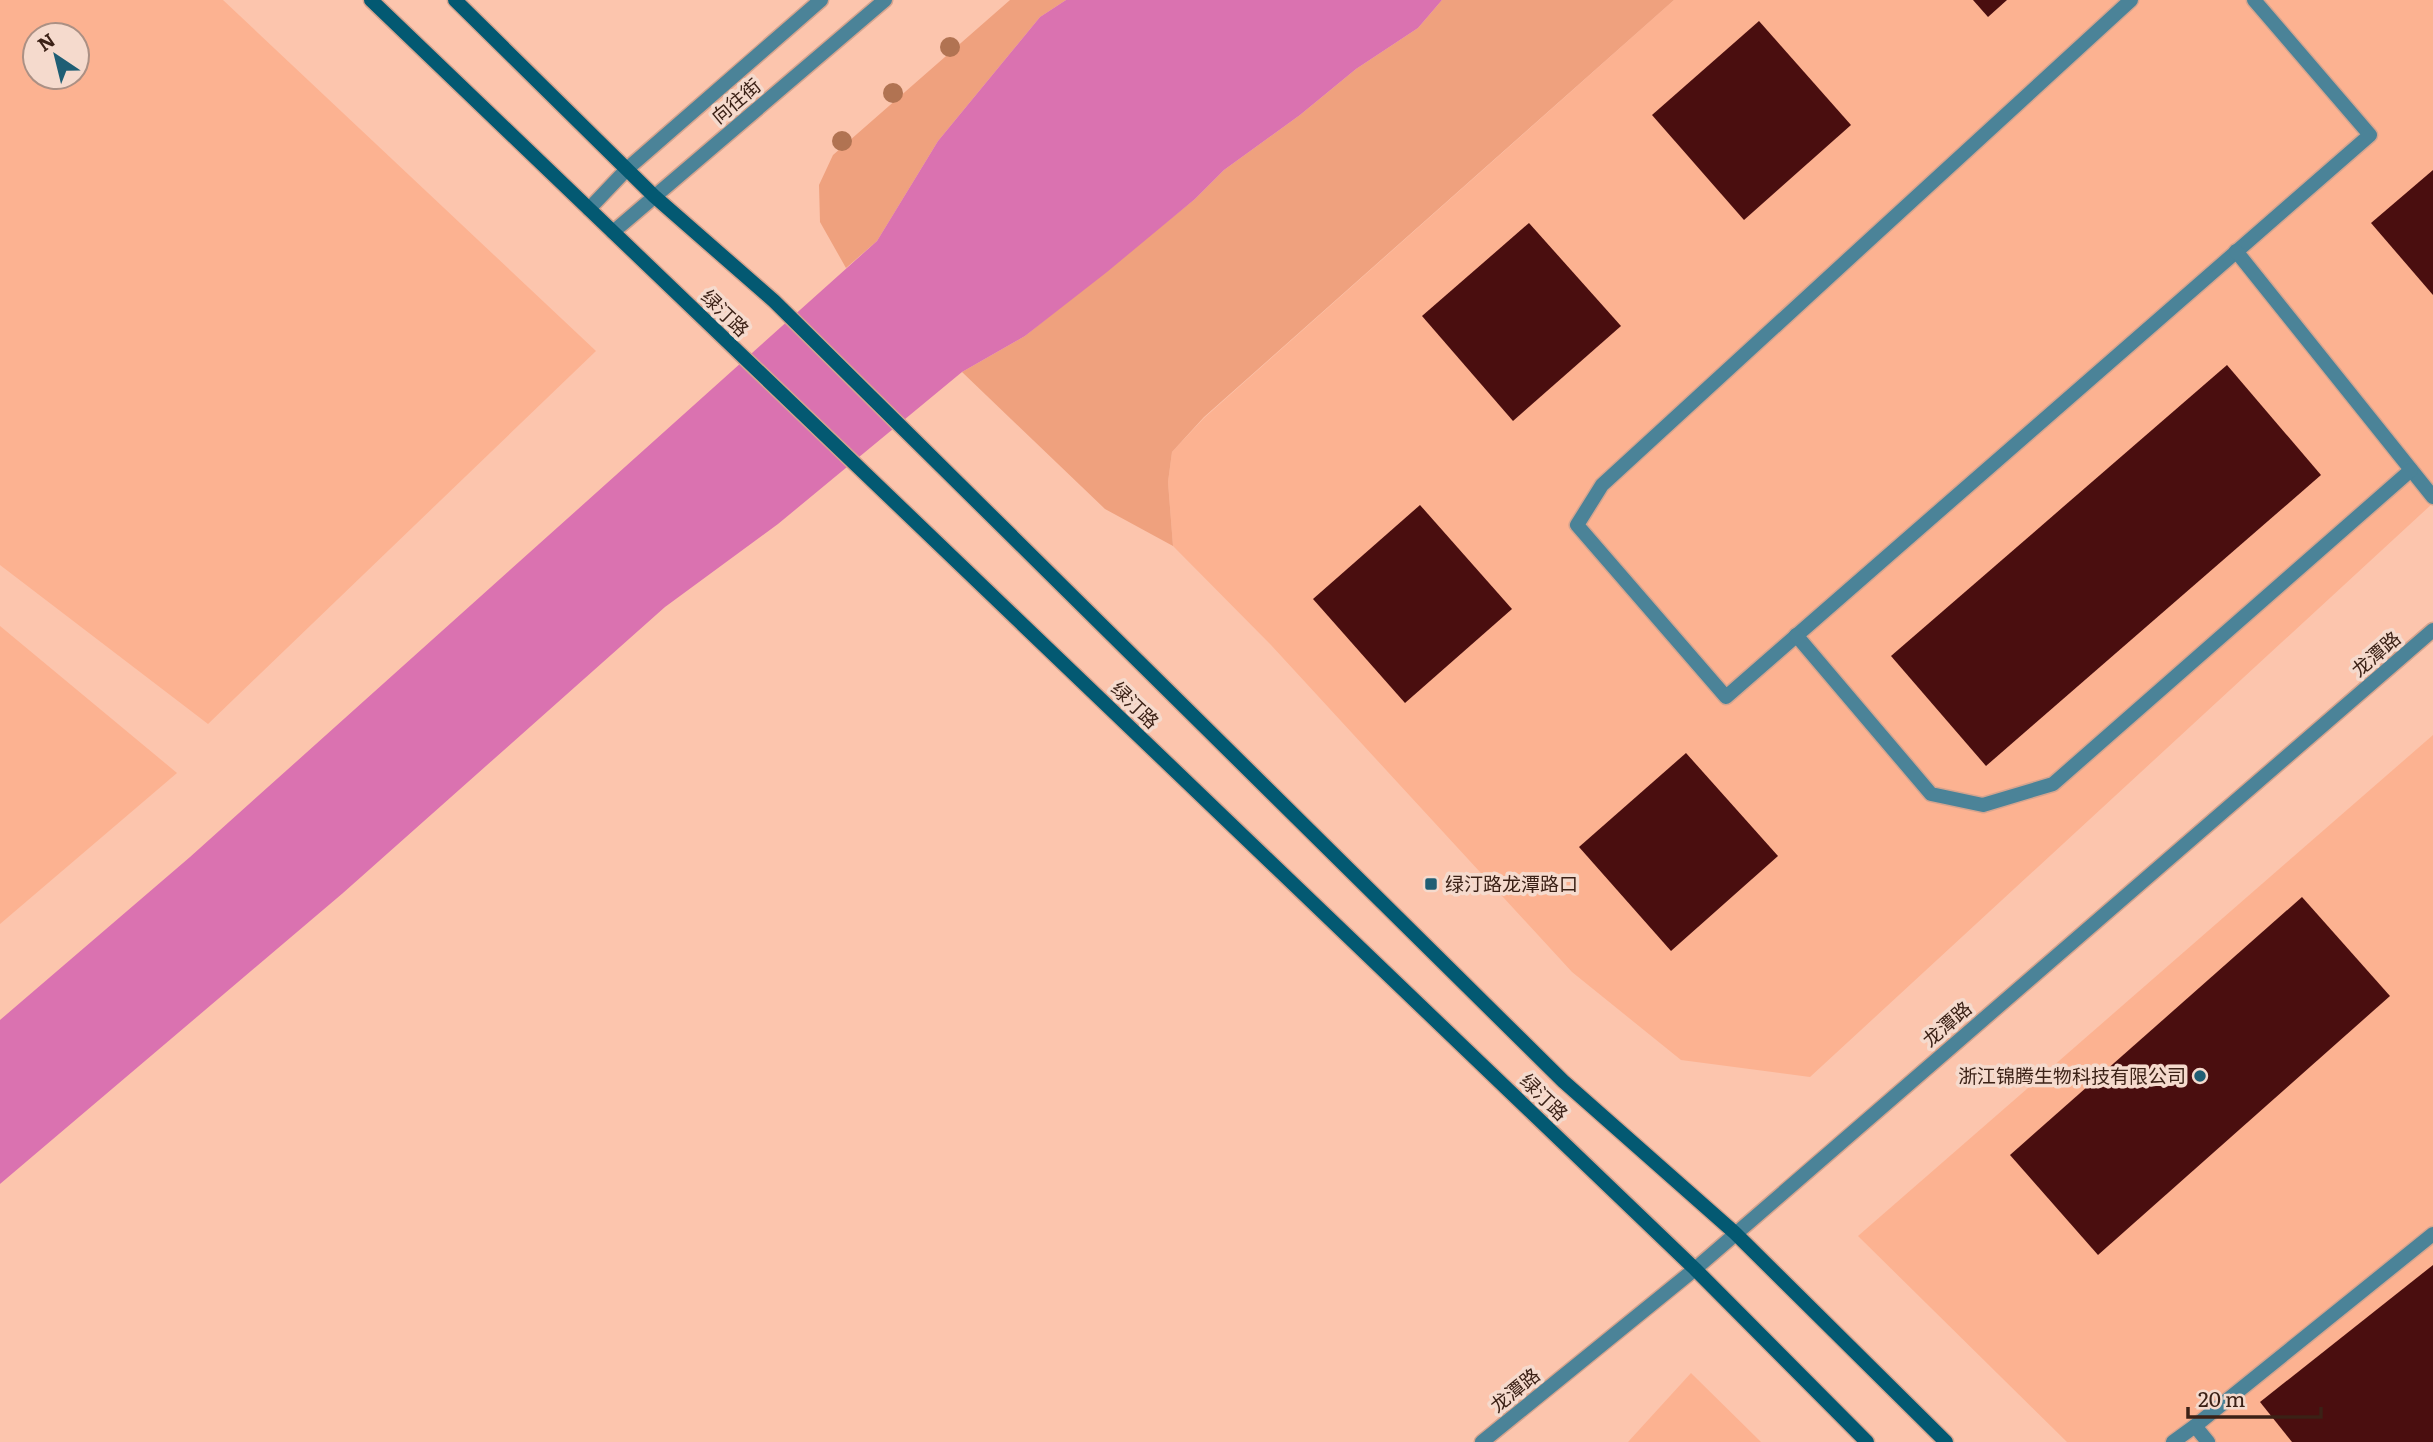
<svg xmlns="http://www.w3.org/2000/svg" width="2433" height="1442" viewBox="0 0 2433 1442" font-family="Literata,'Noto Sans SC',serif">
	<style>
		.built { fill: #fcb291; fill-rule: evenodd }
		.green { fill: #efa17e }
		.water { fill: #da72b0 }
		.building { fill: #4a0e0f }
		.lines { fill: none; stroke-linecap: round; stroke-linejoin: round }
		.service-casing { stroke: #d5a48f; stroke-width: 17 }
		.tertiary-casing { stroke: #d5a48f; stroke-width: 17 }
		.secondary-casing { stroke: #d5a48f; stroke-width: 17 }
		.service { stroke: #4b8398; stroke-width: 14 }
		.tertiary { stroke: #4b8398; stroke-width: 14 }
		.secondary { stroke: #035972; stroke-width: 14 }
		.tree { fill: #b17352 }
		.poi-dot { fill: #1f5e74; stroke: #f5dacd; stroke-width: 2.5 }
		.labels { text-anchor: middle; stroke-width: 7; stroke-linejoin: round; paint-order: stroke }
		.street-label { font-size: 19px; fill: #3b2116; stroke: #f5dacd }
		.poi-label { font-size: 19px; fill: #3b2116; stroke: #f5dacd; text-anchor: start }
	</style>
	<rect width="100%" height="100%" fill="#fcc5ad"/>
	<!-- built -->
	<g class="built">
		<path d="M0,0H223L596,351L208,724L0,565ZM35,35H77V77H35Z"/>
		<path d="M1674,0H2433V503L1810,1077L1681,1060L1572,972L1271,645L1173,546L1168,482L1172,452L1204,418Z"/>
		<path d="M0,626L177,773L0,924Z"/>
		<path d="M2433,735V1442H2067L1858,1236Z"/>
		<path d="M1691,1373L1761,1442H1628Z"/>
	</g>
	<!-- green -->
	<g class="green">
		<path d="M1010,0H1066L1040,17L938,141L877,241L846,268L820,222L819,185L833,155Z"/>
		<path d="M1442,0H1674L1204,417L1172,452L1168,482L1173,546L1105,509L962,372L1025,336L1195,199L1224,170L1300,115L1356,69L1418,28Z"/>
	</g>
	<!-- water -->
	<path class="water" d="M1066,0H1442L1418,28L1356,69L1300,115L1224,170L1195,199L1107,272L1025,336L962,372L778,524L665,607L343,893L0,1184V1020L190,857L877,241L938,141L1040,17Z"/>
	<!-- building -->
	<g class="building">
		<path d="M1973,0H2007L1988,17Z"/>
		<path d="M1759,21L1851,125L1744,220L1652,115Z"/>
		<path d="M2433,170V295L2371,223Z"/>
		<path d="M1529,223L1621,326L1513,421L1422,316Z"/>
		<path d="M2227,365L2321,475L1986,766L1891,656Z"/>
		<path d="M1420,505L1512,609L1405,703L1313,599Z"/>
		<path d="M1686,753L1778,856L1671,951L1579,847Z"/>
		<path d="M2302,897L2390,996L2098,1255L2010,1155Z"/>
		<path d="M2433,1265V1442H2292L2260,1402Z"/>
	</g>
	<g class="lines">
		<defs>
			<g id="service">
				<path d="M2131,0L1602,485L1577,525L1726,697L2370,135L2254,0"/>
				<path d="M2236,251L2433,497"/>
				<path d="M1796,635L1931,794L1983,805L2053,784L2411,470"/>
				<path d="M2195,1426L2433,1234"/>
				<path d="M2173,1442L2195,1426L2208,1442"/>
			</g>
			<g id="tertiary">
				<path d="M589,209L627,169L821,0"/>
				<path d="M613,232L885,0"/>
				<path d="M1482,1442L1695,1269L2433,630"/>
			</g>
			<g id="secondary">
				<path d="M371,0L1695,1269L1867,1442"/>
				<path d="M455,0L654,196L774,301L1563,1081L1735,1233L1946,1442"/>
			</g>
		</defs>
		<!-- service casing -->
		<use href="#service" class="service-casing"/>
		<!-- tertiary casing -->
		<use href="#tertiary" class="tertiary-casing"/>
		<!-- secondary casing -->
		<use href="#secondary" class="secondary-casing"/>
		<!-- service -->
		<use href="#service" class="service"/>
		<!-- tertiary -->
		<use href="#tertiary" class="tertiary"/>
		<!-- secondary -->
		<use href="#secondary" class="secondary"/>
	</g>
	<!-- trees -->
	<g class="tree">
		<circle cx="950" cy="47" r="10"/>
		<circle cx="893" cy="93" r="10"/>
		<circle cx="842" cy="141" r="10"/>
	</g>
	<!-- markers -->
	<g class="poi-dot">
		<rect x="1424" y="877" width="14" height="14" rx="3.5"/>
		<circle cx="2200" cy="1076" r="7"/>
	</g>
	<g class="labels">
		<!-- street labels -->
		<g class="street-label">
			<text transform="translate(736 101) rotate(-40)" y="7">向往街</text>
			<text transform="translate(725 313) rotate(44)" y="7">绿汀路</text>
			<text transform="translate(2376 654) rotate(-41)" y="7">龙潭路</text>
			<text transform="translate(1135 705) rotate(44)" y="7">绿汀路</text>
			<text transform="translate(1947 1024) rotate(-41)" y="7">龙潭路</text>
			<text transform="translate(1544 1097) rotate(44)" y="7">绿汀路</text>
			<text transform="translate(1515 1390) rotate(-39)" y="7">龙潭路</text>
		</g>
		<!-- poi labels -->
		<g class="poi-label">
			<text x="1445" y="891">绿汀路龙潭路口</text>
			<text x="2186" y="1083" text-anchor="end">浙江锦腾生物科技有限公司</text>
		</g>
	</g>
	<!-- north arrow -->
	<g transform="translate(56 56) rotate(325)"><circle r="33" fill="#f5dacd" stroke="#ab9084" stroke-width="2"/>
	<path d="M0-5L12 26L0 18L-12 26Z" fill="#1f5e74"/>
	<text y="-10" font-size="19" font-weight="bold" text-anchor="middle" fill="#3b2116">N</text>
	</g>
	<!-- scale -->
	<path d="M2188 1407v10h133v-10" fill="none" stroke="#3b2116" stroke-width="3.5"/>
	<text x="2198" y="1407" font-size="21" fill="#3b2116" stroke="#f5dacd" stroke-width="5" paint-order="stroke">20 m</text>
</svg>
